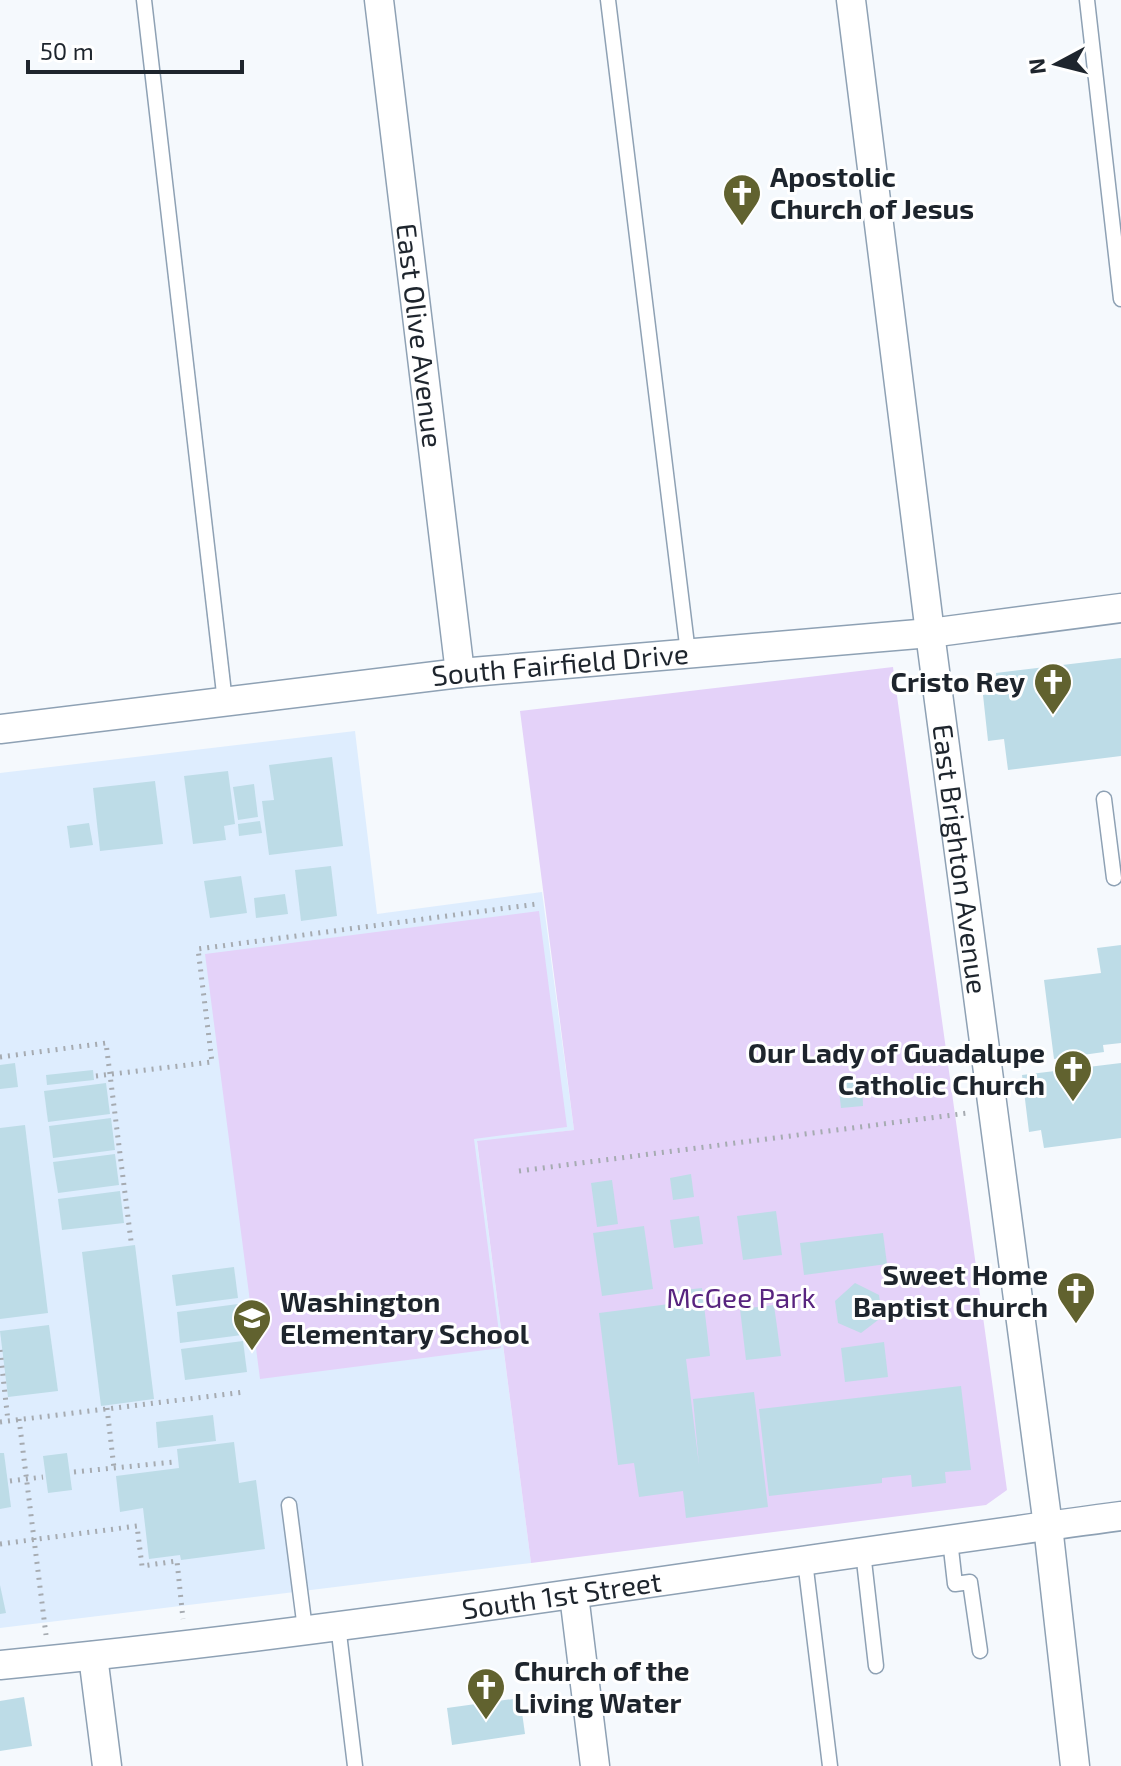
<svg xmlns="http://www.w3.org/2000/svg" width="1121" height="1766" viewBox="0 0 1121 1766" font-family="'Exo 2',sans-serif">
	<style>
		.built { fill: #deedfe }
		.green { fill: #e4d2f9 }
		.building { fill: #bddce7 }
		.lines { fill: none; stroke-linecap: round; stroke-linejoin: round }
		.service-casing { stroke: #8ea1b4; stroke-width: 17 }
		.minor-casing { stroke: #8ea1b4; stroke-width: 31 }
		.path { stroke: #a6abb1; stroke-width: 5; stroke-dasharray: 2 6; stroke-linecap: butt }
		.service { stroke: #fff; stroke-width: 14 }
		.minor { stroke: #fff; stroke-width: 28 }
		.labels { text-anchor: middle; stroke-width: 6; stroke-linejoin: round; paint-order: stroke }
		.poi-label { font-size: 28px; font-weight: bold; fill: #1e252d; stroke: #fff; text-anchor: start }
		.street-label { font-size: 28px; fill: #1e252d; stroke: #fff }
		.park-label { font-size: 28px; fill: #58247f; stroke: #fff }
	</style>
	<rect width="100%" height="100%" fill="#f5f9fd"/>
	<!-- built -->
	<path class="built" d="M355,731L377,914L542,892L574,1130L477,1142L531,1563L0,1628V773Z"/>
	<!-- green -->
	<g class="green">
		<path d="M893,667L1007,1490L986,1505L531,1563L477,1141L574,1130L520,711Z"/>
		<path d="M539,911L567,1127L474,1139L501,1348L260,1379L205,954Z"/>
	</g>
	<!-- building -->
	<g class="building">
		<path d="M1121,658V756L1008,770L1004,739L988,741L983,695L998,693L996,673Z"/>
		<path d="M332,757L343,846L269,855L262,801L274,800L269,765Z"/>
		<path d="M228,771L235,824L224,826L226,840L193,844L184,776Z"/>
		<path d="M155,781L163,844L100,851L93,788Z"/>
		<path d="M254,784L258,817L238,820L233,787Z"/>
		<path d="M260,821L262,833L239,836L238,824Z"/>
		<path d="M89,823L93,845L70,848L67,826Z"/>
		<path d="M331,866L337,916L301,921L295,870Z"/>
		<path d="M241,876L247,913L210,918L204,881Z"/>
		<path d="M285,894L288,914L256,918L254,898Z"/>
		<path d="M1121,945V1043L1103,1045L1104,1052L1054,1059L1044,980L1101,973L1097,948Z"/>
		<path d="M15,1063L18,1087L0,1089V1065Z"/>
		<path d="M1121,1063V1138L1044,1148L1041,1130L1029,1132L1022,1075Z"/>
		<path d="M93,1070L94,1080L47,1085L46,1075Z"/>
		<path d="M862,1080L863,1106L841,1108L838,1082Z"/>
		<path d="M106,1083L110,1114L48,1122L44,1091Z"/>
		<path d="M111,1118L115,1150L53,1158L49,1126Z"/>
		<path d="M25,1125L48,1313L0,1319V1128Z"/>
		<path d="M115,1154L119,1185L58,1193L53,1162Z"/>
		<path d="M691,1174L694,1197L673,1200L670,1178Z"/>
		<path d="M612,1180L618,1224L597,1227L591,1183Z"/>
		<path d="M120,1191L124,1223L62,1230L58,1199Z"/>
		<path d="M776,1211L782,1255L743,1260L737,1216Z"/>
		<path d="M699,1216L703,1244L674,1248L670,1220Z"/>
		<path d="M644,1226L653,1289L602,1296L593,1233Z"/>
		<path d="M883,1233L887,1264L804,1275L800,1243Z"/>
		<path d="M135,1245L154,1399L101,1406L82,1252Z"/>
		<path d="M234,1267L238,1298L176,1306L172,1275Z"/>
		<path d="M855,1283L879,1295L882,1317L861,1333L838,1323L835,1301Z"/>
		<path d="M702,1288L710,1356L686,1359L699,1465L693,1399L754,1392L768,1507L686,1518L683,1491L639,1497L634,1463L618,1465L599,1313L677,1303L676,1291Z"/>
		<path d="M238,1304L242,1335L180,1343L177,1312Z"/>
		<path d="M774,1305L781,1356L746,1360L740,1309Z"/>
		<path d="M49,1325L58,1391L8,1397L0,1331Z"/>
		<path d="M243,1341L247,1372L185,1380L181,1349Z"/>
		<path d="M884,1342L888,1377L845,1382L841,1348Z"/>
		<path d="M961,1386L971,1470L945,1472L946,1483L912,1487L911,1475L882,1478V1483L769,1496L759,1409Z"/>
		<path d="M213,1415L216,1441L158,1448L156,1422Z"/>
		<path d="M234,1442L239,1483L256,1480L265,1549L181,1560L180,1555L149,1559L143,1508L120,1512L116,1476L179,1468L177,1449Z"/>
		<path d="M0,1453H4L11,1507L0,1509Z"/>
		<path d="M67,1453L72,1490L48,1493L43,1456Z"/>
		<path d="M0,1585L6,1613L0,1614Z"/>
		<path d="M24,1697L32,1746L0,1751V1701Z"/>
		<path d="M520,1698L525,1734L452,1745L447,1708Z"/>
	</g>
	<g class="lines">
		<defs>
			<g id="service">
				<path d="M144,0L225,702"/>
				<path d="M608,0L688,653"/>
				<path d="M1087,0L1121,299"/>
				<path d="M1104,799L1114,878"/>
				<path d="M289,1505L305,1629"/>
				<path d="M950,1540L955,1584L970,1582L980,1651"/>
				<path d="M863,1552L876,1666"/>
				<path d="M805,1561L830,1766"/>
				<path d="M338,1625L355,1766"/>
			</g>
			<g id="minor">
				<path id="s1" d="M379,0L460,673"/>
				<path id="s2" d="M851,0L930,633L1048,1526L1075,1766"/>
				<path id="s3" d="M0,729L460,673L930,633L1121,608"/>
				<path d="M574,1595L595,1766"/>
				<path d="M93,1656L107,1766"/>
				<path id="s4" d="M0,1665C375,1629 747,1566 1121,1516"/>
			</g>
		</defs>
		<!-- service casing -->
		<use href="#service" class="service-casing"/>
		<!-- minor casing -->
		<use href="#minor" class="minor-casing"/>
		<!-- path -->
		<g class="path">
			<path d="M0,1057L106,1043L131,1241"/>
			<path d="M96,1076L212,1062L198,949L537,904"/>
			<path d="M519,1171L968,1113"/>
			<path d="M0,1350L8,1421"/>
			<path d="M107,1408L114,1468"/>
			<path d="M19,1419L46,1635"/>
			<path d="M0,1422L245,1392"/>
			<path d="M74,1472L174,1462"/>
			<path d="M10,1481L43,1477"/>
			<path d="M0,1544L137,1526L142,1566L177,1561L183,1619"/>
		</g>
		<!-- service -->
		<use href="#service" class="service"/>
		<!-- minor -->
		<use href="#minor" class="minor"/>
	</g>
	<!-- icons -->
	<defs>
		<symbol id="church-pin" viewBox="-11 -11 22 30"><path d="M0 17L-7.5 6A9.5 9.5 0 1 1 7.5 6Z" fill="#61622f" stroke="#fff"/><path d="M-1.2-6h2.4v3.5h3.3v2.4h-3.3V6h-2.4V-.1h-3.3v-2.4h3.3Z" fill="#fff"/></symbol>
		<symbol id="school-pin" viewBox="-11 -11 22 30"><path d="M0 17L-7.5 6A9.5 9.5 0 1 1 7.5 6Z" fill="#61622f" stroke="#fff"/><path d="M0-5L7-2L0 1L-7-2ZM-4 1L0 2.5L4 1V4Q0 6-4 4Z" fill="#fff"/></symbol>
	</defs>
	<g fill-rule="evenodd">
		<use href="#church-pin" x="720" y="171" width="44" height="60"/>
		<use href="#church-pin" x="1031" y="660" width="44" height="60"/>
		<use href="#church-pin" x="1051" y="1047" width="44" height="60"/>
		<use href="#church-pin" x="1054" y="1269" width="44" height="60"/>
		<use href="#school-pin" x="230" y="1296" width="44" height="60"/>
		<use href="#church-pin" x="464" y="1665" width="44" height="60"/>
	</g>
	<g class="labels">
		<!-- poi labels -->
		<g class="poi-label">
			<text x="770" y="187">Apostolic<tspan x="770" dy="32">Church of Jesus</tspan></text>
			<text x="1025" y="692" text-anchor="end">Cristo Rey</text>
			<text x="1045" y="1063" text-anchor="end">Our Lady of Guadalupe<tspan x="1045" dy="32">Catholic Church</tspan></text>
			<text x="1048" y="1285" text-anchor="end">Sweet Home<tspan x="1048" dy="32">Baptist Church</tspan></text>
			<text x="280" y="1312">Washington<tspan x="280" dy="32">Elementary School</tspan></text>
			<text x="514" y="1681">Church of the<tspan x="514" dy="32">Living Water</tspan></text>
		</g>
		<!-- street labels -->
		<g class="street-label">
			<text dy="10" stroke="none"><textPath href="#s1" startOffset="338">East Olive Avenue</textPath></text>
			<text dy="10" stroke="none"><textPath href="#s3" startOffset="564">South Fairfield Drive</textPath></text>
			<text dy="10" stroke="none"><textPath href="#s2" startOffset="866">East Brighton Avenue</textPath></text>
			<text dy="10" stroke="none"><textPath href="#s4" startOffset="566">South 1st Street</textPath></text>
		</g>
		<!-- park labels -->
		<g class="park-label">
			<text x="741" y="1308">McGee Park</text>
		</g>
	</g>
	<!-- north arrow -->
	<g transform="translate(1057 64) rotate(263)" stroke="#ffffff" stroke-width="6" paint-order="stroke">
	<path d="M0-6L14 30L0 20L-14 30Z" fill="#1e252d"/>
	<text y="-12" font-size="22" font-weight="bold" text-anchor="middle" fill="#1e252d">N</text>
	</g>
	<!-- scale -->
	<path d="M28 60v12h214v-12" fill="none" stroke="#1e252d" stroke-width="4"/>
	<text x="40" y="60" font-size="24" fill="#1e252d" stroke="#ffffff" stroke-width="6" paint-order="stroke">50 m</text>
</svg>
